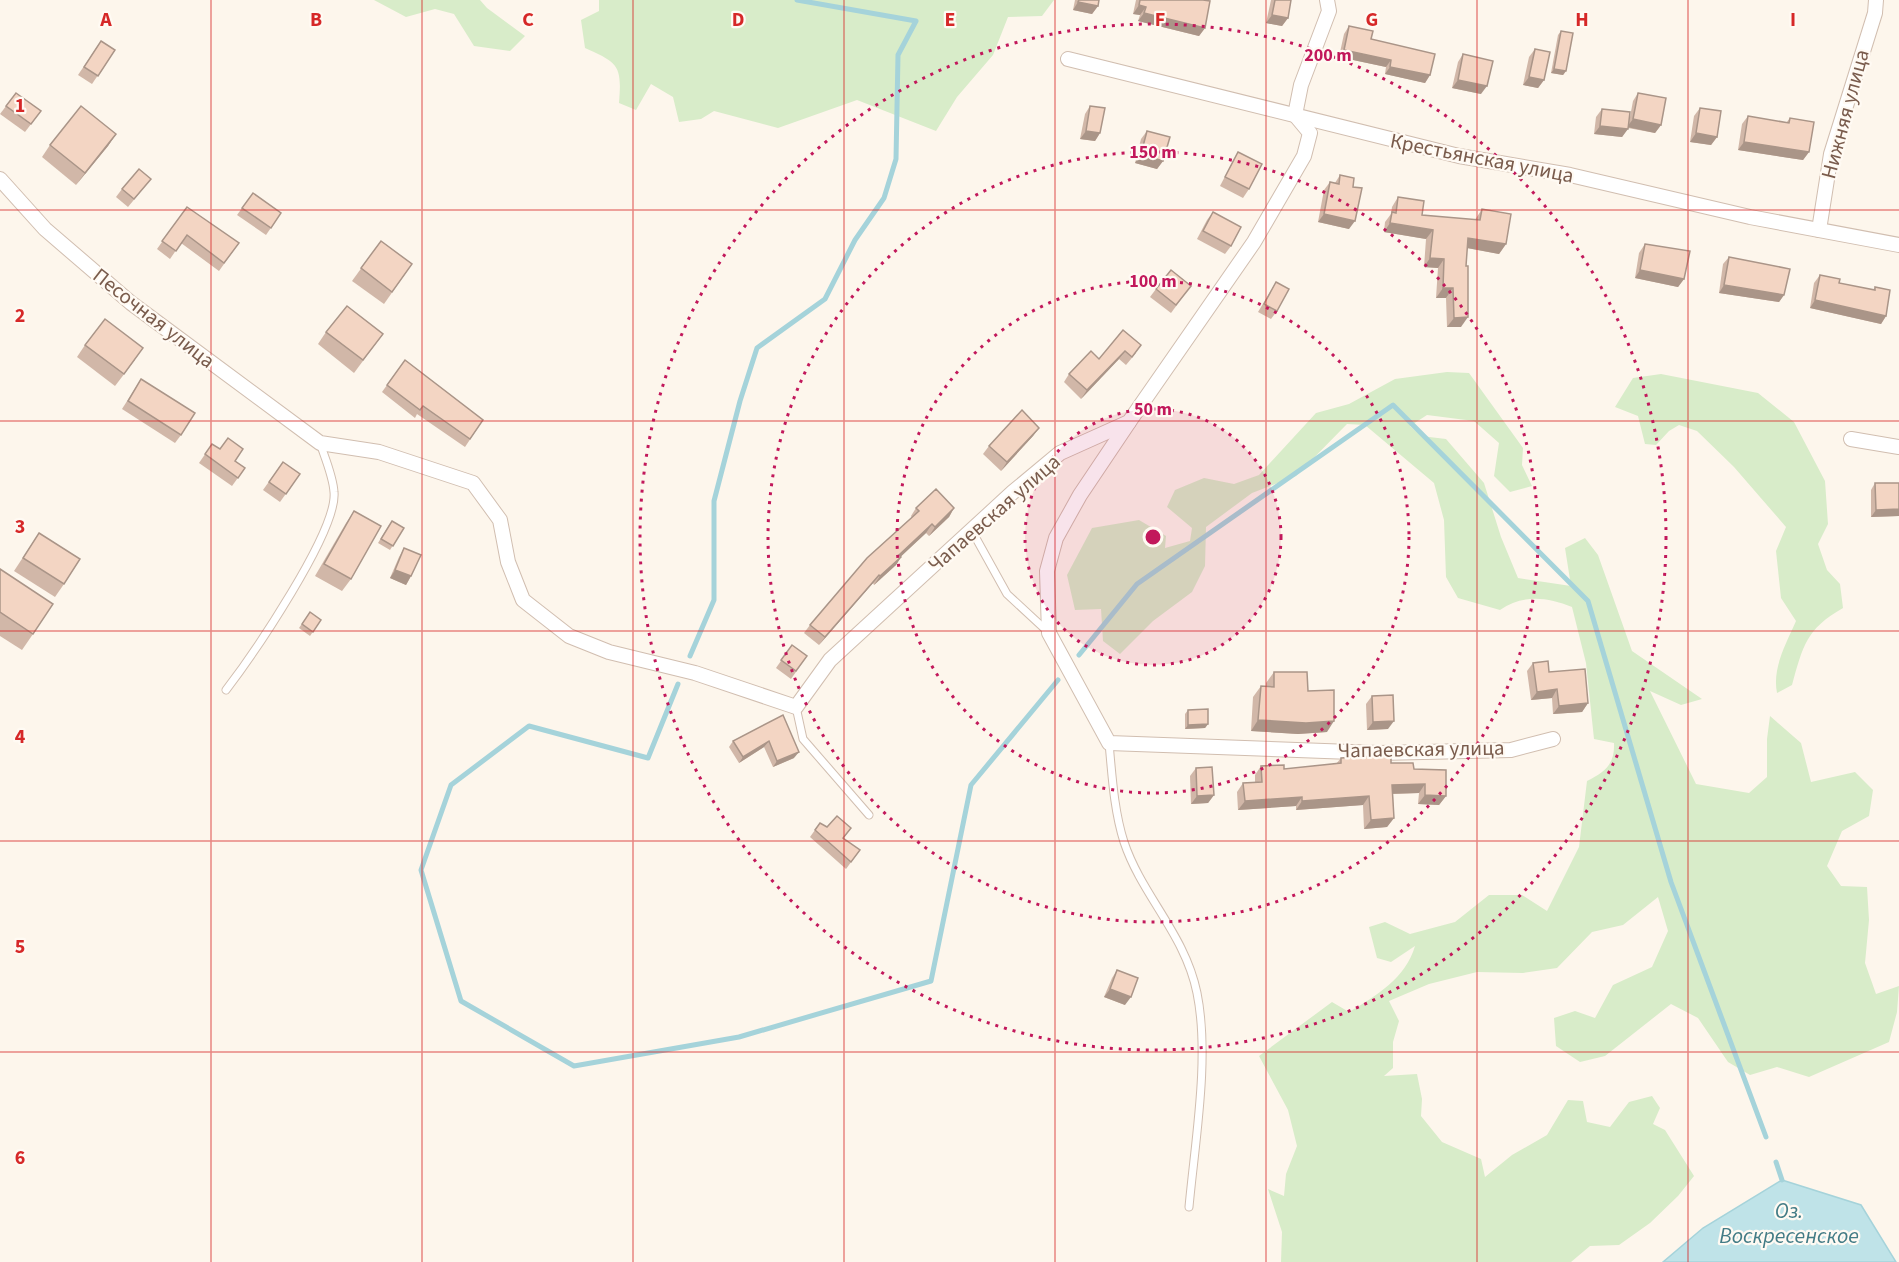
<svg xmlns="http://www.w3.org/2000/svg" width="1899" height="1262" viewBox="0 0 1899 1262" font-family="'Source Sans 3',sans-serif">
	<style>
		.green { fill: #d8ecc9 }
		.water { fill: #bfe3e8; stroke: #a5d3da; stroke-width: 1.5 }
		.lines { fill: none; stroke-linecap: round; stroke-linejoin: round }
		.stream { stroke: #a5d3da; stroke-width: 5 }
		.service-casing { stroke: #d1beb0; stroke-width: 9 }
		.minor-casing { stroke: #d1beb0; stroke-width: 16 }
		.service { stroke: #fff; stroke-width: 7 }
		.minor { stroke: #fff; stroke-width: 14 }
		.wall { fill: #d1b7a8 }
		.shaded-wall { fill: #aa9588 }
		.building { fill: #f3d5c3; stroke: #aa9588; stroke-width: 1.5 }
		.grid { fill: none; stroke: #d62828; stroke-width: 1.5; stroke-opacity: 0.55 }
		.ring { fill: none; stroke: #c2185b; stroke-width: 3; stroke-dasharray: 3 6 }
		.labels { text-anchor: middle; stroke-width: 4.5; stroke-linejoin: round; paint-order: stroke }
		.street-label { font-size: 21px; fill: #7a5c4d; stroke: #fffaf3 }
		.water-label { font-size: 22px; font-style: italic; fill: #437c86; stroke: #fffaf3 }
		.grid-label { font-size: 20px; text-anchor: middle; font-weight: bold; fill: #d62828; stroke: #fffaf3; stroke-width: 4.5; stroke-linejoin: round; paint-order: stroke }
		.centre { fill: #c2185b; stroke: #fffaf3; stroke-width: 3 }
		.ring-label { font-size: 18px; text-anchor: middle; font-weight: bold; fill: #c2185b; stroke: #fffaf3; stroke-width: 4.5; stroke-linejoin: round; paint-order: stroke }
	</style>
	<rect width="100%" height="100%" fill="#fdf6ec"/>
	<!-- green -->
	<g class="green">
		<path d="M374,0H480L487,8L525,36L510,51L474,46L454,14L435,9L406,17Z"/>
		<path d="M599,0H1054L1042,16L1008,17L993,55L957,97L936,131L857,100L778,128L714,111L701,119L679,122L673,97L651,84L636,110L619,103C622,66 619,63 585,48L581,20L599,11Z"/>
		<path d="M1447,372L1469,373L1523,448L1522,465L1532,486L1510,492L1494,476L1499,443L1474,421L1427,415L1410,426L1421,436L1446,439L1484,483L1501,537L1518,578L1571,586L1565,548L1585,538L1598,555L1632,651L1702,699L1681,705L1650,691L1696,784L1749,793L1767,777V739L1770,716L1801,743L1811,782L1855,772L1873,790L1869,816L1842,831L1827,866L1841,886L1867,887L1869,920L1865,963L1876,994L1899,986L1897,1012L1889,1042L1809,1077L1777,1067L1750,1075L1728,1062L1698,1018L1671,1004L1605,1056L1580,1062L1556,1046L1554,1018L1575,1011L1595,1018L1613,985L1652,967L1668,931L1658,897L1623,925L1592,932L1557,968L1523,973L1477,972L1429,984L1389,1001L1399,1021L1393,1042V1068L1384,1076L1417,1074L1422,1099L1421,1116L1442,1142L1481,1159L1485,1177L1512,1155L1547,1135L1568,1100L1583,1101L1587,1122L1610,1127L1629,1102L1652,1096L1660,1108L1653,1124L1665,1130L1694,1176L1678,1196L1650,1223L1619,1245L1590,1246L1571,1262H1281L1282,1232L1268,1189L1284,1196L1286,1174L1297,1146L1288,1110L1259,1056L1332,1002L1349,1012C1376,996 1406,978 1415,946L1391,962L1377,958L1369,927L1385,922L1410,934L1455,922L1489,895H1522L1547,911L1579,847L1587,781C1605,772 1615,764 1614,743L1594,739L1586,663L1572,607C1547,597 1523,594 1500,610L1458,598L1446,577L1444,520L1434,483L1365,425L1347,424L1296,476L1252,493L1206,527L1205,566L1192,592L1153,621L1120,654L1103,641L1101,609L1075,610L1067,575L1092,528L1139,520L1166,536L1165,548L1190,541L1192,528L1167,507L1175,490L1204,478L1234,484L1259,475L1316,413L1349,404L1395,379Z"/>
		<path d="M1661,374L1758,393L1794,422L1825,481L1828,524L1818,544L1827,570L1840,584L1843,608C1806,629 1803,646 1792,685L1777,693C1772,668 1786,644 1796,621L1781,598L1776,551L1786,527L1734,467L1697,431L1679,425L1669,431L1656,445L1645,444L1638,416L1615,407L1633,378Z"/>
	</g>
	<!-- water -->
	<path class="water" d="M1782,1180L1861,1205L1896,1262H1663L1703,1228Z"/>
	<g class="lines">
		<!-- stream -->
		<g class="stream">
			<path d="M1079,655L1137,584L1393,405L1588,601L1671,882L1766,1137"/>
			<path d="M690,656L714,600V501L740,401L757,348L825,299L855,240L884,198L896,159L898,55L916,21L797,0"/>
			<path d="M678,684L648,758L529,726L451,785L421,870L461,1001L574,1066L739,1037L931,981L971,785L1058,680"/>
			<path d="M1776,1162L1782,1180"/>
		</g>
		<defs>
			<g id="service">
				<path d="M972,531L1007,594L1047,631"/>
				<path d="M226,690C252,656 338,531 334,492C333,476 325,458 320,443"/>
				<path d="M796,707L803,739L869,815"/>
				<path d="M1109,743C1112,775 1114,811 1124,842C1142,896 1185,934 1197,993C1210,1057 1195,1141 1189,1207"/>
			</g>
			<g id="minor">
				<path d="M1068,59L1459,156L1570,175L1750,217L1899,245"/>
				<path d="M0,179L45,229L131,303L320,443L379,452L473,483L500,520L508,562L523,600L569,636L609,652L695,673L796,707L830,660L1013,492L1060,453L1129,422L1254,242L1304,156L1310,133L1295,115L1301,85L1329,11L1327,0"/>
				<path d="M1819,230L1831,154L1875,13L1876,0"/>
				<path d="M1129,422L1080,495L1056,538L1047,571L1049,633L1109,743L1379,753L1511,750L1553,739"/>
				<path d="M1851,439L1899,447"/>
			</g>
		</defs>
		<!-- service casing -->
		<use href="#service" class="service-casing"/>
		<!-- minor casing -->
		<use href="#minor" class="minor-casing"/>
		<!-- service -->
		<use href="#service" class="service"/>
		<!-- minor -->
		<use href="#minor" class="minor"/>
	</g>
	<!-- wall -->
	<g class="wall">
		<path d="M1075,0H1099L1098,6L1092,14L1073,10Z"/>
		<path d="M1136,0H1203L1205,28L1199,36L1138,21L1140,15L1133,14Z"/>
		<path d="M1271,0H1291L1288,18L1282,26L1266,23Z"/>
		<path d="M1349,26L1371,39L1430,75L1425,83L1385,74L1386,67L1339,57L1344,34Z"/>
		<path d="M1561,31L1566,71L1563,75L1551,73L1558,35Z"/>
		<path d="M101,41L115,50L92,84L78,75Z"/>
		<path d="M1535,49L1544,80L1538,88L1523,85L1529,57Z"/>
		<path d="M1463,54L1481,94L1452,88L1458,62Z"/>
		<path d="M16,93L41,111L25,132L0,114Z"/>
		<path d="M1638,93L1661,125L1655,133L1628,128L1622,137L1594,134L1596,117L1602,109L1630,117L1633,101Z"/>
		<path d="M1090,106L1100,133L1095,141L1080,139L1085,114Z"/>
		<path d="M1700,108L1717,137L1711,145L1690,142L1694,116Z"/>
		<path d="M1748,116L1786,123L1790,118L1809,152L1803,160L1738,150L1742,124Z"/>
		<path d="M1147,131L1163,161L1157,169L1135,163L1141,139Z"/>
		<path d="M116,134L108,146L76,185L42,157L50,145Z"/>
		<path d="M1238,152L1249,189L1243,198L1220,186L1233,161Z"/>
		<path d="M1340,175L1353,187L1349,229L1318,222L1324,190L1330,182L1335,183Z"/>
		<path d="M151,179L128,207L116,197L122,189Z"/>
		<path d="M253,193L281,213L266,235L237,215Z"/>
		<path d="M1398,197L1422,215L1475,220L1482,209L1506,244L1499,254L1467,248L1461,327H1447L1446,298H1436L1438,268L1424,267L1426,239L1384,232L1385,222L1391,214L1392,207Z"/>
		<path d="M187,207L239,243L219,271L181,243L170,259L157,249Z"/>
		<path d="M1213,212L1231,246L1225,254L1197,239L1207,220Z"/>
		<path d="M381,241L412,264L384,304L352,281Z"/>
		<path d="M1645,244L1684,279L1678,287L1635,278L1639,253Z"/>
		<path d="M1729,257L1784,295L1779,302L1719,293L1723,264Z"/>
		<path d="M1820,275L1839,283L1873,290L1875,287L1886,316L1881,324L1810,308L1814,283Z"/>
		<path d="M1276,282L1277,311L1271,319L1258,312Z"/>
		<path d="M1156,289L1185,294L1171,313L1150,297Z"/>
		<path d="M1123,330L1136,353L1126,365L1119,359L1081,399L1064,382L1069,374L1099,359Z"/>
		<path d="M326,332L383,334L354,373L318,344Z"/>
		<path d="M85,345L135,360L115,386L77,357Z"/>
		<path d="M405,360L483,420L465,447L417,414L415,418L382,392Z"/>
		<path d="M141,379L181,435L175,443L122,409Z"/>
		<path d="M1039,428L1033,436L1001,471L983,454L989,446Z"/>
		<path d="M212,444L245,468L232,486L199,463Z"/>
		<path d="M283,462L300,474L280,502L263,490Z"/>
		<path d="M1875,483H1899V516L1871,517V490Z"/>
		<path d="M916,508H954L949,517L929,536L926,533L901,556V557L896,565L874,585L873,583L819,645L804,633L810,625L912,518L911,516Z"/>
		<path d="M354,511L351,579L342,591L315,576L346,523Z"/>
		<path d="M389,525L404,528L390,550L378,543Z"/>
		<path d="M39,533L64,584L55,597L14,571Z"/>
		<path d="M404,548L411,576L406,585L390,578L399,557Z"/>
		<path d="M0,569L33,634L22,650L0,636Z"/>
		<path d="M310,612L321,620L310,636L299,628Z"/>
		<path d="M792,645L807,656L791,679L776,668Z"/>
		<path d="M1533,663L1549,672L1588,703L1582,712L1553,714L1552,698L1531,700L1527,671Z"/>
		<path d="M1274,672L1308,691L1327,732L1298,734L1251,731L1253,697L1261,686L1266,687V683Z"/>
		<path d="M1372,696L1388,729L1367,730L1366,704Z"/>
		<path d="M1188,710L1208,724L1205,728L1185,729V714Z"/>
		<path d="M783,715L794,758L773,767L764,747L739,763L729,747L733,741Z"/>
		<path d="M1341,758L1391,763L1414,769L1446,796L1439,805L1418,804L1419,793L1393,794L1394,818L1387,827L1364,829L1363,805L1296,810V806L1238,810L1237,792L1243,783L1255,782V775L1261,766L1284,769L1336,764Z"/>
		<path d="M1196,768L1214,795L1208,803L1191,804L1190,776Z"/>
		<path d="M820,823L827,827L851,828L843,839L860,850L846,869L810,837Z"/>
		<path d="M1117,970L1125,1005L1104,997L1112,978Z"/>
	</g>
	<!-- shaded-wall -->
	<g class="shaded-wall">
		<path d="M1078,2L1098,6L1092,14L1073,10Z"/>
		<path d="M1139,5L1146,7L1140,15L1133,14Z"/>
		<path d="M1144,13L1205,28L1199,36L1138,21Z"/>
		<path d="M1272,15L1288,18L1282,26L1266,23Z"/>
		<path d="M1344,50L1391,60L1386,67L1339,57Z"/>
		<path d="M1390,67L1430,75L1425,83L1385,74Z"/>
		<path d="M1554,69L1566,71L1563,75L1551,73Z"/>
		<path d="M1529,77L1544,80L1538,88L1523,85Z"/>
		<path d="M1458,80L1487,86L1481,94L1452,88Z"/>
		<path d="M1633,119L1661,125L1655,133L1627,127Z"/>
		<path d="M1600,126L1628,129L1622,137L1594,134Z"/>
		<path d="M1086,131L1100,133L1095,141L1080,139Z"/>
		<path d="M1696,133L1717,137L1711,145L1690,142Z"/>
		<path d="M116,134L108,146L76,185L85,173Z"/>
		<path d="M1744,142L1809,152L1803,160L1738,150Z"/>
		<path d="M1141,154L1163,161L1157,169L1135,163Z"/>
		<path d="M1324,214L1355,221L1349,229L1318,222Z"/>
		<path d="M1390,223L1433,230L1426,239L1384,232Z"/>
		<path d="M1468,238L1506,244L1499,254L1462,247Z"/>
		<path d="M1430,258L1444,259L1438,268L1424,267Z"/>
		<path d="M1640,270L1684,279L1678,287L1635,278Z"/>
		<path d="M1724,285L1784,295L1779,302L1719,293Z"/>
		<path d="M1443,288H1453L1446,298H1436Z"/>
		<path d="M1815,300L1886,316L1881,324L1810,308Z"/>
		<path d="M1468,317L1461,327H1447L1454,318Z"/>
		<path d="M1125,351L1119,359L1081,399L1087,390Z"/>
		<path d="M1039,428L1033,436L1001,471L1007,462Z"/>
		<path d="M954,508L949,517L929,536L935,527Z"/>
		<path d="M1899,509V516L1871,517L1876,510Z"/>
		<path d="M932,524L926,533L894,563L899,555Z"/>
		<path d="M901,557L896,565L874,585L880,576Z"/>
		<path d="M395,570L411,576L406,585L390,578Z"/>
		<path d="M879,575L873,583L819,645L825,637Z"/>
		<path d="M1557,689L1552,698L1531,700L1537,692Z"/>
		<path d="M1588,703L1582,712L1553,714L1559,706Z"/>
		<path d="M1258,720L1334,721L1327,732L1298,734L1251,731Z"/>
		<path d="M1394,721L1388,729L1367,730L1373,722Z"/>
		<path d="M1208,724L1205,728L1185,729L1188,725Z"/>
		<path d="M769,741L764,747L739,763L743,757Z"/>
		<path d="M799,752L794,758L773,767L777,761Z"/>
		<path d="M1425,784L1419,793L1386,794L1392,785Z"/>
		<path d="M1214,795L1208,803L1191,804L1197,796Z"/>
		<path d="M1425,795L1446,796L1439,805L1418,804Z"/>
		<path d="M1369,796L1363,805L1296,810L1302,801Z"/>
		<path d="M1302,797L1296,806L1238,810L1245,801Z"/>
		<path d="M1394,818L1387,827L1364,829L1371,820Z"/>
		<path d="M1110,989L1131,997L1125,1005L1104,997Z"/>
	</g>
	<!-- building -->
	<g class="building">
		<path d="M1079,0H1099L1098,6L1078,2Z"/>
		<path d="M1140,0H1203L1210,1L1205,28L1144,13L1146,7L1139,5Z"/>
		<path d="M1275,0H1291L1288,18L1272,15Z"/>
		<path d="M1349,26L1373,31L1371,39L1435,54L1430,75L1390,67L1391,60L1344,50Z"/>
		<path d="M1561,31L1573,33L1566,71L1554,69Z"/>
		<path d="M101,41L115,50L98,76L84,67Z"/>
		<path d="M1535,49L1550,52L1544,80L1529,77Z"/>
		<path d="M1463,54L1493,61L1487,86L1458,80Z"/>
		<path d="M16,93L41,111L31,124L6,106Z"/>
		<path d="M1638,93L1666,98L1661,125L1633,119Z"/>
		<path d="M81,106L116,134L85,173L50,145Z"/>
		<path d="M1090,106L1105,108L1100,133L1086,131Z"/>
		<path d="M1700,108L1721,111L1717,137L1696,133Z"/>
		<path d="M1602,109L1630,112L1628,129L1600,126Z"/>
		<path d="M1748,116L1789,123L1790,118L1814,122L1809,152L1744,142Z"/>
		<path d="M1147,131L1170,137L1163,161L1141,154Z"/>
		<path d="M1238,152L1262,164L1249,189L1225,177Z"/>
		<path d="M139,169L151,179L134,199L122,189Z"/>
		<path d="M1340,175L1354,178L1353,187L1362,188L1355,221L1324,214L1330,182L1339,184Z"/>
		<path d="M253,193L281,213L271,228L242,208Z"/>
		<path d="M1398,197L1424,201L1422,215L1480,220L1482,209L1511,214L1506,244L1468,238L1466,266H1468V317L1454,318L1453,288H1443L1444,259L1430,258L1433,230L1390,223L1392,212L1396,213Z"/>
		<path d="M187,207L239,243L224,263L187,235L176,251L162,241Z"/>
		<path d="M1213,212L1241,227L1231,246L1203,231Z"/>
		<path d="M381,241L412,264L392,292L361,268Z"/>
		<path d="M1645,244L1690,251L1684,279L1640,270Z"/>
		<path d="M1729,257L1790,269L1784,295L1724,285Z"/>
		<path d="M1171,270L1191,286L1176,305L1156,289Z"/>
		<path d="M1820,275L1840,279L1839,283L1875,290V287L1890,290L1886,316L1815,300Z"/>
		<path d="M1276,282L1289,289L1277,311L1264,304Z"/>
		<path d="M347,306L383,334L363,360L326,332Z"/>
		<path d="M105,319L143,348L124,374L85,345Z"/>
		<path d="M1123,330L1141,345L1132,357L1125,351L1087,390L1069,374L1091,351L1099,359Z"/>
		<path d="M405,360L483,420L470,439L423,406L420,410L387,385Z"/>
		<path d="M141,379L195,413L181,435L128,401Z"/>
		<path d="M1022,410L1039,428L1007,462L989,446Z"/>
		<path d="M228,438L243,449L235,461L245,468L238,478L205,454L212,444L220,449Z"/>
		<path d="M283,462L300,474L286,494L269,482Z"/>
		<path d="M1875,483H1899V509L1876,510Z"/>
		<path d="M936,489L954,508L935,527L932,524L899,555L901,557L880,576L879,575L825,637L810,625L867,558L919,511L916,508Z"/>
		<path d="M354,511L381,526L351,579L324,564Z"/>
		<path d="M392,521L404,528L393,546L381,539Z"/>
		<path d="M39,533L80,559L64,584L23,558Z"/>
		<path d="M404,548L421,555L411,576L395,570Z"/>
		<path d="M0,569L53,604L33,634L0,612Z"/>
		<path d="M310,612L321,620L313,632L302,624Z"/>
		<path d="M792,645L807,656L796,671L781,660Z"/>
		<path d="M1548,661L1549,672L1585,669L1588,703L1559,706L1557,689L1537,692L1533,663Z"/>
		<path d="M1274,672H1307L1308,691L1334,690V721L1306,723L1258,720L1261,686L1274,687Z"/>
		<path d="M1393,695L1394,721L1373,722L1372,696Z"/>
		<path d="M1208,709V724L1188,725V710Z"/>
		<path d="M783,715L799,752L777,761L769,741L743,757L733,741Z"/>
		<path d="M1391,755V763H1413L1414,769L1446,770V796L1425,795V784L1392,785L1394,818L1371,820L1369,796L1302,801V797L1245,801L1243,783L1262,782L1261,766L1284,765V769L1341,763V758Z"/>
		<path d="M1212,767L1214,795L1197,796L1196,768Z"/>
		<path d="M837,816L851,828L843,838L860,850L851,862L815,830L820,823L827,827Z"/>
		<path d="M1117,970L1138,978L1131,997L1110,989Z"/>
	</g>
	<!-- grid -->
	<path class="grid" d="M211,0V1262M422,0V1262M633,0V1262M844,0V1262M1055,0V1262M1266,0V1262M1477,0V1262M1688,0V1262M0,210H1899M0,421H1899M0,631H1899M0,841H1899M0,1052H1899"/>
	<!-- distance rings -->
	<circle cx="1153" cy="537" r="128" fill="#c2185b" fill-opacity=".12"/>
	<g class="ring">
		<circle cx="1153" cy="537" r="128"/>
		<circle cx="1153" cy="537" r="256"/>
		<circle cx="1153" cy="537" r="385"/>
		<circle cx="1153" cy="537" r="513"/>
	</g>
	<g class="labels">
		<!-- street labels -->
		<g class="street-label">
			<text transform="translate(1845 114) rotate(-75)" y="7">Нижняя улица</text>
			<text transform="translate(1482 158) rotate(11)" y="7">Крестьянская улица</text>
			<text transform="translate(154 318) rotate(38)" y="7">Песочная улица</text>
			<text transform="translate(994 513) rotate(-41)" y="7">Чапаевская улица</text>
			<text transform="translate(1421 749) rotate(-1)" y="7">Чапаевская улица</text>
		</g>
		<!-- water labels -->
		<g class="water-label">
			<text x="1789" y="1218">Оз.<tspan x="1789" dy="25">Воскресенское</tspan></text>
		</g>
	</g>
	<g class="grid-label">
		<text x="106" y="26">A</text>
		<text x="316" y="26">B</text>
		<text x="528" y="26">C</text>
		<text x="738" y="26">D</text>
		<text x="950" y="26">E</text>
		<text x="1160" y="26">F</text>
		<text x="1372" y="26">G</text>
		<text x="1582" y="26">H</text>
		<text x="1793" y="26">I</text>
		<text x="20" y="112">1</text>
		<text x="20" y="322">2</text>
		<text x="20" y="533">3</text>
		<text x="20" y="743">4</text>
		<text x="20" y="953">5</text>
		<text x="20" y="1164">6</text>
	</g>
	<circle cx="1153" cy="537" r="9" class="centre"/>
	<g class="ring-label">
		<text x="1328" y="61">200 m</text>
		<text x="1153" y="158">150 m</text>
		<text x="1153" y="287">100 m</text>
		<text x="1153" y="415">50 m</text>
	</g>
</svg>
